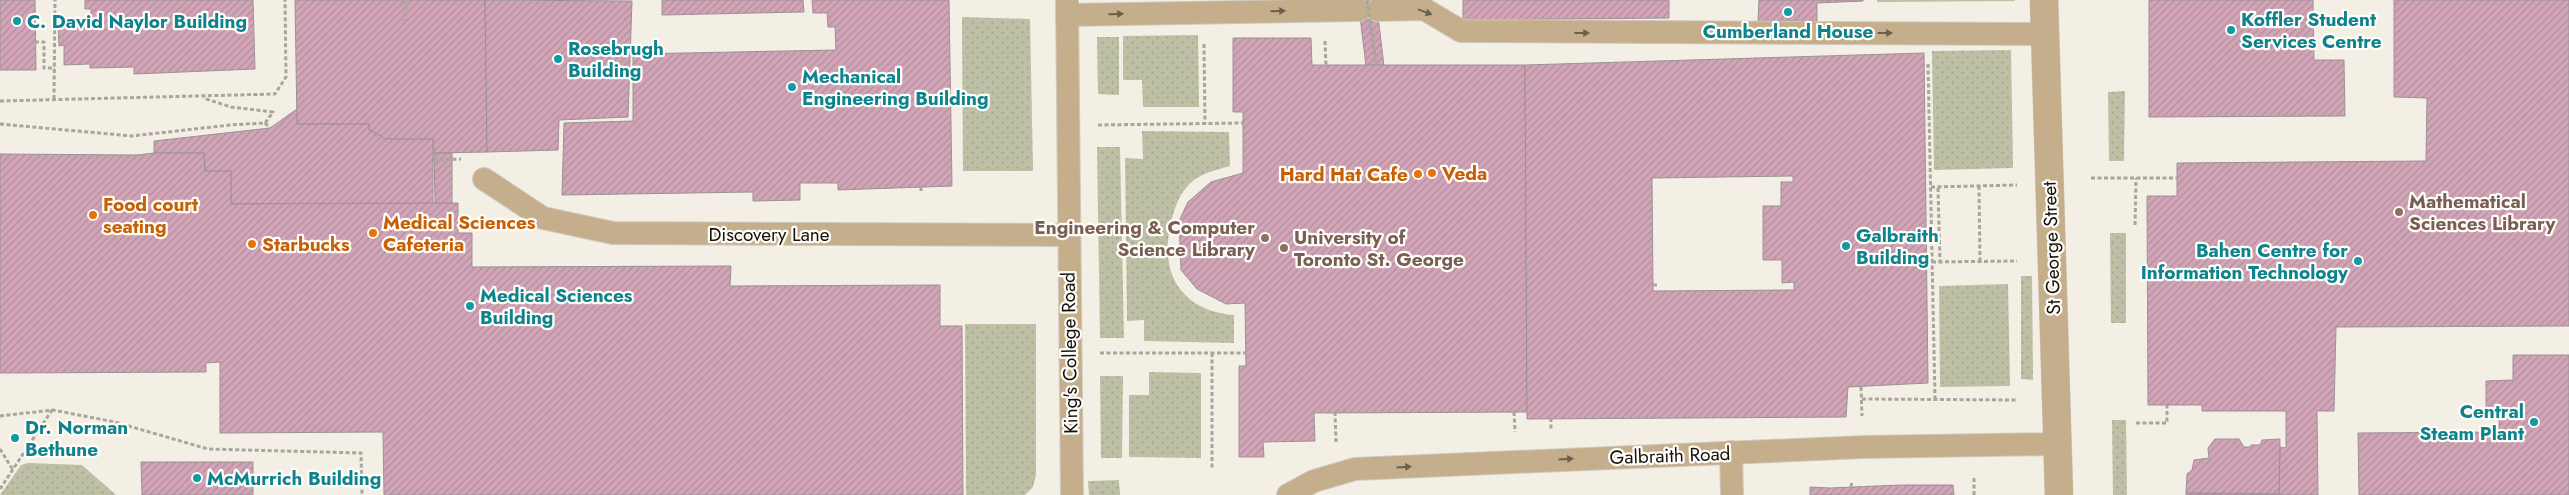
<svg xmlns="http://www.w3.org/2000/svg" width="2569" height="495" viewBox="0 0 2569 495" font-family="Jost,sans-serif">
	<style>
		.grass { fill: url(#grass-dots) }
		.building { fill: url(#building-hatch); stroke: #9c9196; fill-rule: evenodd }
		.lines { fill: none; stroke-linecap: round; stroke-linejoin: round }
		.service-casing { stroke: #d0cbc2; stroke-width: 24 }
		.tertiary-casing { stroke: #d0cbc2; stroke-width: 29 }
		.path { stroke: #a9a59d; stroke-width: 3; stroke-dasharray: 4 2.5; stroke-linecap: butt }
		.service { stroke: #c4ae8c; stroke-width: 22 }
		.tertiary { stroke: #c4ae8c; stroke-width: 28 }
		.path-bridge { stroke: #a9a59d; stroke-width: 3; stroke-dasharray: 4 2.5; stroke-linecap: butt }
		.oneway { fill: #6c604c }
		.culture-dot { fill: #0f9aa8; stroke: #fffdf8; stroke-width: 2 }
		.food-dot { fill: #e8710a; stroke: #fffdf8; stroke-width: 2 }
		.education-dot { fill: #8d6e63; stroke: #fffdf8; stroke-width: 2 }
		.labels { text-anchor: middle; stroke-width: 4.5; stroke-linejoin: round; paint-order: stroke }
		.culture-label { font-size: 19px; font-weight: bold; fill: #0d838f; stroke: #fffdf8; text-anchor: start }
		.food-label { font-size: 19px; font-weight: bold; fill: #c56008; stroke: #fffdf8; text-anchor: start }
		.education-label { font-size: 19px; font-weight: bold; fill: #785e54; stroke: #fffdf8; text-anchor: start }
		.street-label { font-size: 19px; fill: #13110d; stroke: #fffdf8 }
	</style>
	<defs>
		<pattern id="grass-dots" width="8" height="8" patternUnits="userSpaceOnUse" patternTransform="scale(1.25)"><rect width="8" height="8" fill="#bec0a5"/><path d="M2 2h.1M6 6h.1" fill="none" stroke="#a2a48d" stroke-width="1.8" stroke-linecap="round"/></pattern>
		<pattern id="building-hatch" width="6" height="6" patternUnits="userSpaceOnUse" patternTransform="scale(1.25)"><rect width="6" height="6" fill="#d1a5b7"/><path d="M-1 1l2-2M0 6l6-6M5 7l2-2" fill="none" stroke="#b38d9c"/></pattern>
	</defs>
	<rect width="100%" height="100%" fill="#f4efe5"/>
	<!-- grass -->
	<g class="grass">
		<path d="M1877,0H2015V1L1877,2Z"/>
		<path d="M962,17L1030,19L1033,171H963Z"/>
		<path d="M1198,35L1199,107H1143L1142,80H1123V36Z"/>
		<path d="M1097,37H1119V95L1098,94Z"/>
		<path d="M2011,50L2013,168L1934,170L1932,51Z"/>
		<path d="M2125,91L2124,161H2109L2108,92Z"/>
		<path d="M1142,131L1229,132L1230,166C1213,171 1197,174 1186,188C1177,198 1173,214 1170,227C1160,276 1183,311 1234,315V343L1144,341V320L1127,321L1125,158L1143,159Z"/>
		<path d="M1097,147H1120L1124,338H1100Z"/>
		<path d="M2110,233H2126V323H2111Z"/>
		<path d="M2021,276H2032L2033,380L2021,379Z"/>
		<path d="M2008,284L2010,386L1940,387L1939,286Z"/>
		<path d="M965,324H1036V475L1033,487L1025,495H966Z"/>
		<path d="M1149,372L1201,373V458L1129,457V395H1149Z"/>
		<path d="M1100,376H1123L1122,458H1101Z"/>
		<path d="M2112,420H2126L2127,495H2113Z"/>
		<path d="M28,463L82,465L116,495H0L21,465Z"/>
		<path d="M1119,480L1120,495H1089L1088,481Z"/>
	</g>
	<!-- building -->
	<g class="building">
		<path d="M0,0H35L36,70H0Z"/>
		<path d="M85,0H253L255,69L134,74V67L90,68V64L64,65V45L59,46L58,20H91V9H85Z"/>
		<path d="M295,0H485L487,152L434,153L433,139H386L369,130V124H297Z"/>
		<path d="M485,0L632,1L628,117L559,120L558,150L487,152Z"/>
		<path d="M662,0H803L804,12L662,15Z"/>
		<path d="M812,0H949L952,186L838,190V183H800V200L753,201V192L562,195L564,123L633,121V54L836,50L835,27H828L827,13H813Z"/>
		<path d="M1358,0H1376L1384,66H1366Z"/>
		<path d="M1463,0H1669V18L1463,20Z"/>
		<path d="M1759,0H1863V1L1817,3V21H1758Z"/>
		<path d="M2149,0H2313L2314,60H2344L2345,116L2149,117Z"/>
		<path d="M2394,0H2569V326L2336,327L2334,411H2317L2318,495H2186V493L2279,494L2280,447L2286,448V411H2202V405H2148L2147,196H2177V163L2426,161L2427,98L2394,97Z"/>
		<path d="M1233,38H1311L1312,65H1525L1527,412L1314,413L1315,441L1263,442L1264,457H1239V366H1246L1245,303L1226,304L1197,289L1181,270L1179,221L1188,202L1211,182L1243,173V112H1233Z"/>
		<path d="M1924,53L1928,383L1848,387L1846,417L1527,419L1525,65ZM1793,176V182H1781V206H1763V260H1782V283L1794,282V290L1653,291L1652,178Z"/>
		<path d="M297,109V124H369V130L386,139H433V204H231V171H205L204,153H154V141L270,128Z"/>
		<path d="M154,153H204L205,171H231V204L458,203V233H472V267L731,266L730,286L940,285V326H962L963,495H384L383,432L220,433V362L206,363V372L0,373V154L137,155Z"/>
		<path d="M434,153H452V203H435Z"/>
		<path d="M2513,355H2569V495H2359L2358,433L2499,432V413H2486V381L2513,380Z"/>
		<path d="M2215,439H2239L2244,447H2250L2251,445H2260L2262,440L2280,439L2279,494L2186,493L2187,474L2192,470L2194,460L2209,458L2208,448Z"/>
		<path d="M141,462H253V495H142Z"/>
		<path d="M1900,485H1953L1954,495H1810V487L1830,488Z"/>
	</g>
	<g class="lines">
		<defs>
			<g id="service">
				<path d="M1067,0L1072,495"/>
				<path d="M1377,10L1424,9L1461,31L2044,34"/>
				<path d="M1067,15L1359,10"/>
				<path d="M484,179L543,218L613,233L1068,235"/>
				<path d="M1731,452L1732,495"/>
				<path d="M1288,495L1314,481L1355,469L1864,447L2057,444"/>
			</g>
			<path id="tertiary" d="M2044,0L2059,495"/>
		</defs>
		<!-- service casing -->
		<use href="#service" class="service-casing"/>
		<!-- tertiary casing -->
		<use href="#tertiary" class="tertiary-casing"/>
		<!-- path -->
		<g class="path">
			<path d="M405,23V0"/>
			<path d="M1325,41L1326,66"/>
			<path d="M35,42H44V68H55"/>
			<path d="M1204,44L1205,124"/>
			<path d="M1928,64L1935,399"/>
			<path d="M54,99L55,0"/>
			<path d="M0,101L275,94L286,77L285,0"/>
			<path d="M265,123L270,128"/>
			<path d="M0,124L132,136L230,125L265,123L273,112L231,107L203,98"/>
			<path d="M1098,125L1243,123"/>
			<path d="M433,160L461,159"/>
			<path d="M2091,178H2177"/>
			<path d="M1979,186L1980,262"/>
			<path d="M921,187V193"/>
			<path d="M1931,187L2017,185"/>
			<path d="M1938,188L1940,262"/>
			<path d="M2135,225L2136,178"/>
			<path d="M1932,262L2017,261"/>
			<path d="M1653,285H1657"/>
			<path d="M1100,353H1246"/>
			<path d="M1212,353V470"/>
			<path d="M1861,387L1862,416"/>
			<path d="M1862,399L2018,400"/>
			<path d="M1335,412L1336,442"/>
			<path d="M1514,412L1515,432"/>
			<path d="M0,416L53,410L115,422L208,449L361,453L362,495"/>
			<path d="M1551,418V429"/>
			<path d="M2136,423H2167V405"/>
			<path d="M0,449L13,470"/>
			<path d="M1974,478V495"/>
			<path d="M1851,487L1852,481"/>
			<path d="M0,489L52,410"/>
		</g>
		<!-- service -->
		<use href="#service" class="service"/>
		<!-- tertiary -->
		<use href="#tertiary" class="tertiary"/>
		<!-- path-bridge -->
		<path class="path-bridge" d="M1367,0L1376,65"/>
	</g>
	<!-- one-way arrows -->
	<defs><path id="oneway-solid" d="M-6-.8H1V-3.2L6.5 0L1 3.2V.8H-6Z" transform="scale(1.25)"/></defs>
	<g class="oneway">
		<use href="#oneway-solid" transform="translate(1278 11) rotate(-1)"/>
		<use href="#oneway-solid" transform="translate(1425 12) rotate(20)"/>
		<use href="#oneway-solid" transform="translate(1116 14) rotate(-1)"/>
		<use href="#oneway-solid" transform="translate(1582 33)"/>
		<use href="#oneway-solid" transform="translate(1885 33)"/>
		<use href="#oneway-solid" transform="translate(1566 459) rotate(-3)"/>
		<use href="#oneway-solid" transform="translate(1404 467) rotate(-3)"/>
	</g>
	<!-- markers -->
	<g class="culture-dot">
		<circle cx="1788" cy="12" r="5"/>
		<circle cx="17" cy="21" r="5"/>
		<circle cx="2231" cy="30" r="5"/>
		<circle cx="558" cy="59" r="5"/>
		<circle cx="792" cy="87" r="5"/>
		<circle cx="1846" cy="246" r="5"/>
		<circle cx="2358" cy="261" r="5"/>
		<circle cx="470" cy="306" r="5"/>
		<circle cx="2534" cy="422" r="5"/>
		<circle cx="15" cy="438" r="5"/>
		<circle cx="197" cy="478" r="5"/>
	</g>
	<g class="food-dot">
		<circle cx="1432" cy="173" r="5"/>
		<circle cx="1418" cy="174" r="5"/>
		<circle cx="93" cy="215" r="5"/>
		<circle cx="373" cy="233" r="5"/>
		<circle cx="252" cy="244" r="5"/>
	</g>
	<g class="education-dot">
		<circle cx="2399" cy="212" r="5"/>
		<circle cx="1265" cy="238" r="5"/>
		<circle cx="1284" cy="248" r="5"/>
	</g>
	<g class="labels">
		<!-- culture labels -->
		<g class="culture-label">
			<text x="2241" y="26">Koffler Student<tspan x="2241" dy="22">Services Centre</tspan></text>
			<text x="27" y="28">C. David Naylor Building</text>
			<text x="1788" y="38" text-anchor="middle">Cumberland House</text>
			<text x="568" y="55">Rosebrugh<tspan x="568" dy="22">Building</tspan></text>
			<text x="802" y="83">Mechanical<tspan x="802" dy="22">Engineering Building</tspan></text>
			<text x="1856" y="242">Galbraith<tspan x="1856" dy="22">Building</tspan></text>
			<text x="2348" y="257" text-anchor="end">Bahen Centre for<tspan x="2348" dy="22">Information Technology</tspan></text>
			<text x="480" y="302">Medical Sciences<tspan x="480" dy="22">Building</tspan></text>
			<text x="2524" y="418" text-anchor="end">Central<tspan x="2524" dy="22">Steam Plant</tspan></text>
			<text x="25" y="434">Dr. Norman<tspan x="25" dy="22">Bethune</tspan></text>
			<text x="207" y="485">McMurrich Building</text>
		</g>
		<!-- food labels -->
		<g class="food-label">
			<text x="1442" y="180">Veda</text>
			<text x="1408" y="181" text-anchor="end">Hard Hat Cafe</text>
			<text x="103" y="211">Food court<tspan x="103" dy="22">seating</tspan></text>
			<text x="383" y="229">Medical Sciences<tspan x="383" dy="22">Cafeteria</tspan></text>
			<text x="262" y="251">Starbucks</text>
		</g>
		<!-- education labels -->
		<g class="education-label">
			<text x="2409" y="208">Mathematical<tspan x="2409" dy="22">Sciences Library</tspan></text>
			<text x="1255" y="234" text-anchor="end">Engineering &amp; Computer<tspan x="1255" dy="22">Science Library</tspan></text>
			<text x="1294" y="244">University of<tspan x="1294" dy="22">Toronto St. George</tspan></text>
		</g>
		<!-- street labels -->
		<g class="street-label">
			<text x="769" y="241">Discovery Lane</text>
			<text transform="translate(2051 248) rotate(-92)" y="7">St George Street</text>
			<text transform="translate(1069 353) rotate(-91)" y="7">King's College Road</text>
			<text transform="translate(1670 455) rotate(-2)" y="7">Galbraith Road</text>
		</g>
	</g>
</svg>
